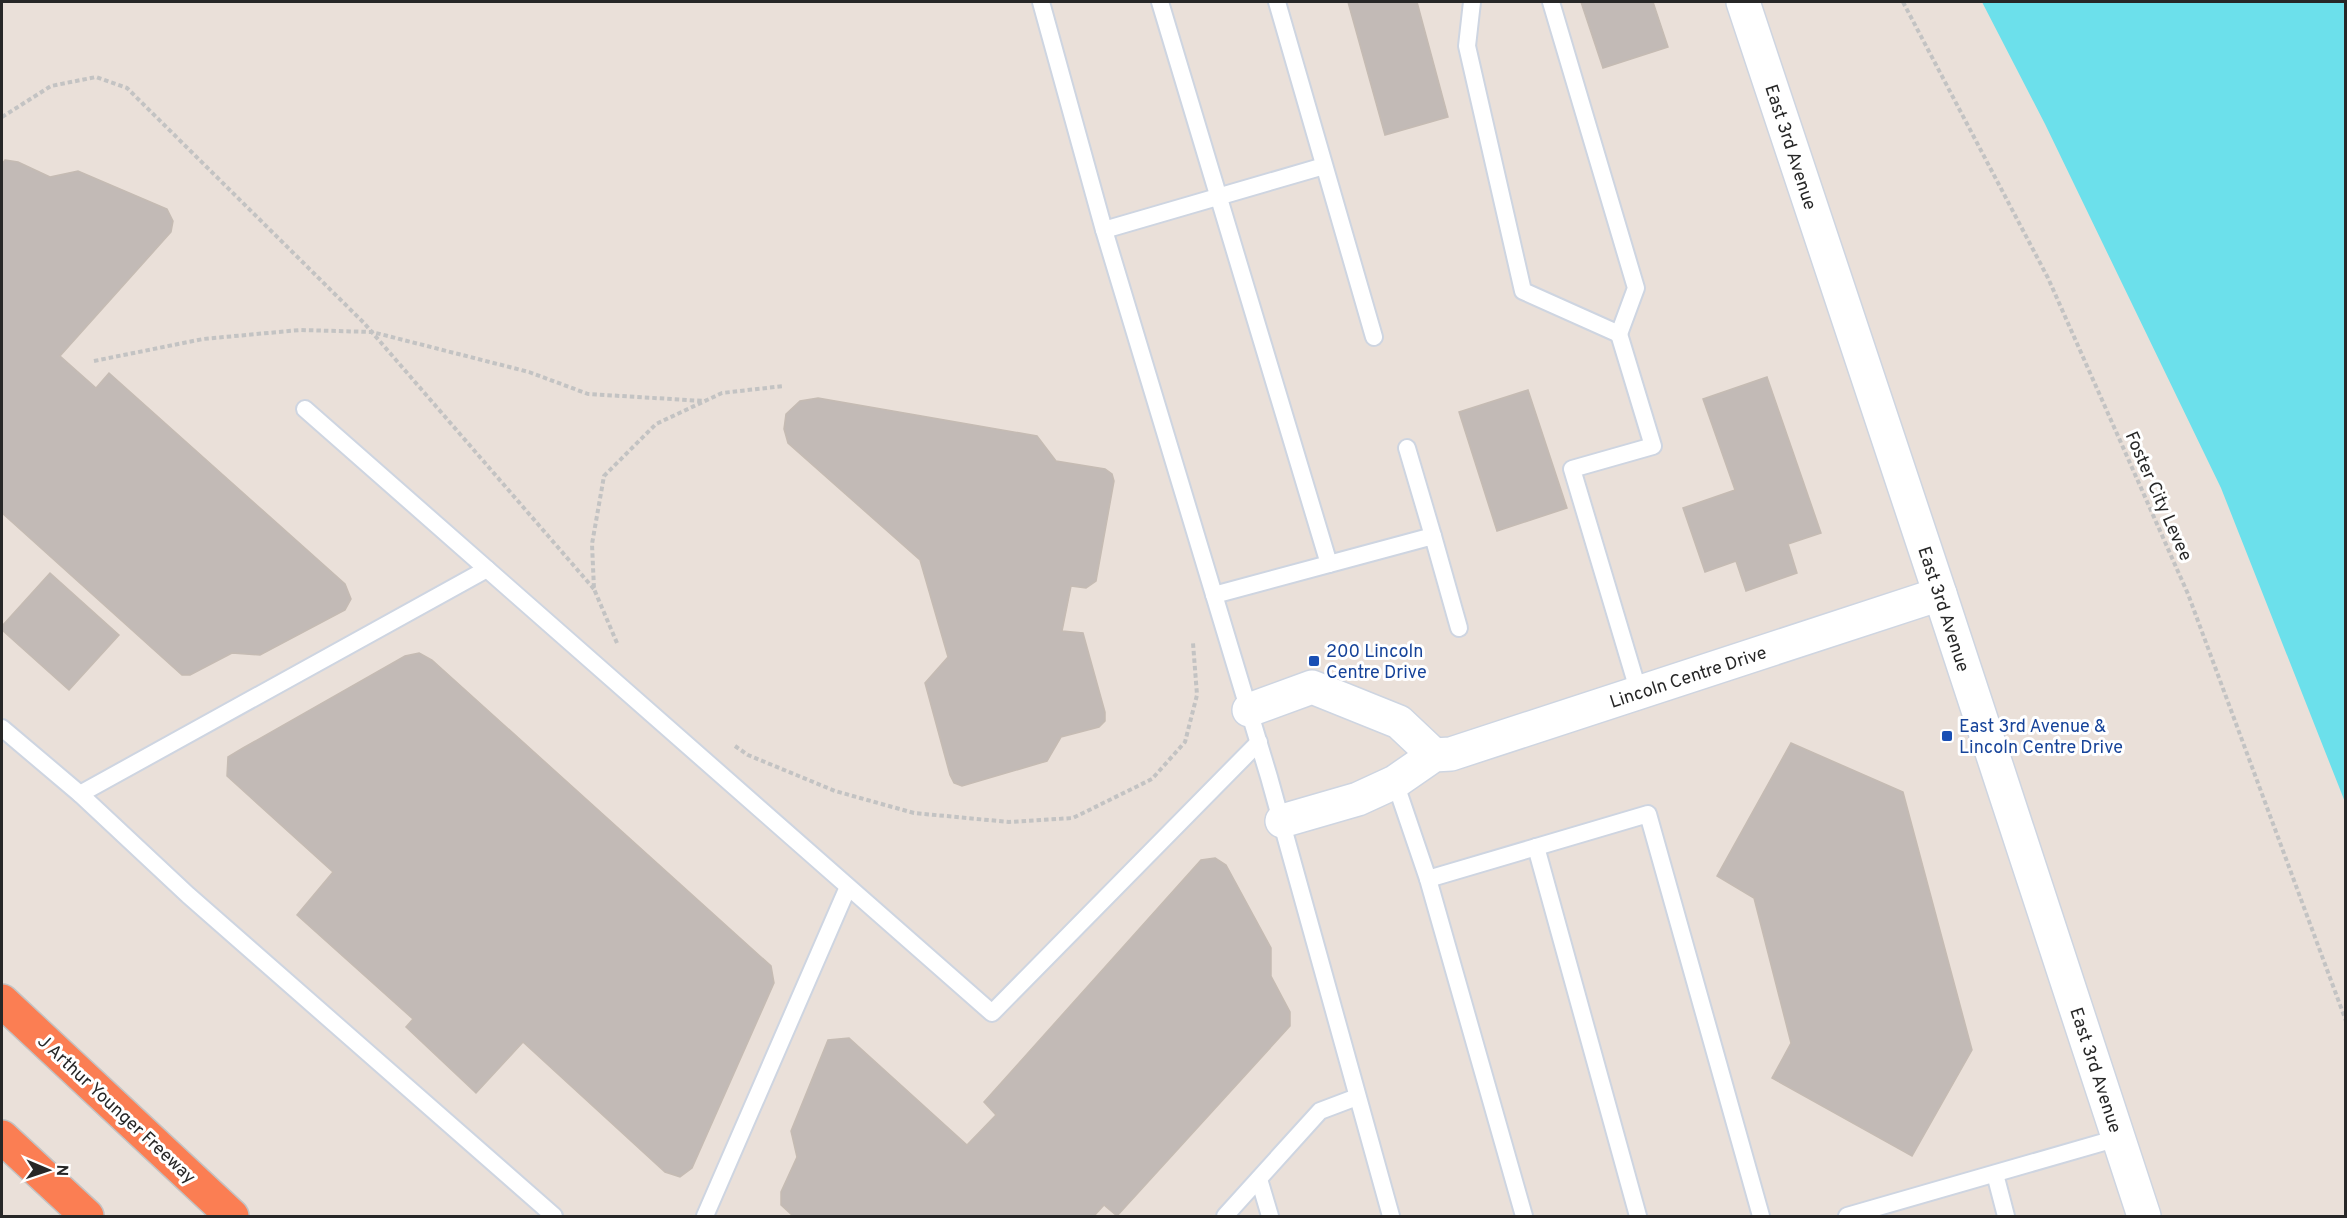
<svg xmlns="http://www.w3.org/2000/svg" width="2347" height="1218" viewBox="0 0 2347 1218" font-family="Overpass,sans-serif">
	<style>
		.water { fill: #6ce0eb }
		.building { fill: #c2bab6; stroke: #c5bbb3; stroke-width: 1.5 }
		.lines { fill: none; stroke-linecap: round; stroke-linejoin: round }
		.lane-casing { stroke: #ced5e1; stroke-width: 20 }
		.street-casing { stroke: #ced5e1; stroke-width: 36 }
		.highway-casing { stroke: #c3c3c3; stroke-width: 36 }
		.path { stroke: #c3c3c3; stroke-width: 4; stroke-dasharray: 4.5 3; stroke-linecap: butt }
		.lane { stroke: #fff; stroke-width: 16 }
		.street { stroke: #fff; stroke-width: 33 }
		.highway { stroke: #fb7e53; stroke-width: 33 }
		.transit-dot { fill: #1a4fb4; stroke: #fff; stroke-width: 2 }
		.labels { text-anchor: middle; stroke-width: 6; stroke-linejoin: round; paint-order: stroke }
		.street-label { font-size: 18px; fill: #272727; stroke: #fff }
		.transit-label { font-size: 18px; fill: #164399; stroke: #fff; text-anchor: start }
	</style>
	<rect width="100%" height="100%" fill="#eae0d9"/>
	<!-- water -->
	<path class="water" d="M1982,2H2345V802L2221,488L2045,124Z"/>
	<!-- building -->
	<g class="building">
		<path d="M1348,2H1417L1448,117L1385,135Z"/>
		<path d="M1581,2H1653L1668,47L1603,68Z"/>
		<path d="M5,160L18,162L50,177L78,171L167,209L173,221L171,232L60,356L96,388L109,373L345,584L351,599L345,610L260,655L232,653L190,675H182L2,513V164Z"/>
		<path d="M1767,377L1821,533L1788,544L1797,573L1746,591L1736,561L1705,572L1683,508L1735,490L1703,399Z"/>
		<path d="M1528,390L1567,508L1497,531L1459,412Z"/>
		<path d="M818,398L1037,436L1056,461L1105,469L1112,474L1114,481L1096,581L1086,588L1071,586L1062,631L1083,633L1105,712V721L1099,727L1061,737L1047,761L962,786L954,783L950,775L925,683L948,657L920,560L788,443L784,429L786,414L800,401Z"/>
		<path d="M50,573L119,635L69,690L2,630V626Z"/>
		<path d="M419,653L432,660L771,966L774,983L692,1168L680,1177L665,1172L523,1042L476,1093L406,1027L413,1019L297,915L333,872L227,776L228,757L243,748L405,656Z"/>
		<path d="M1791,743L1903,792L1972,1050L1912,1156L1772,1078L1791,1043L1754,898L1717,876Z"/>
		<path d="M1215,858L1226,865L1271,948V976L1290,1012V1026L1117,1216L1104,1205L1094,1216H793L781,1205V1192L797,1157L791,1131L828,1040L849,1038L967,1145L996,1115L984,1102L1201,860Z"/>
	</g>
	<g class="lines">
		<defs>
			<g id="lane">
				<path d="M1041,2L1104,230L1269,777L1391,1216"/>
				<path d="M1160,2L1329,564L1214,595"/>
				<path d="M1277,2L1374,337"/>
				<path d="M1472,2L1467,46L1523,291L1619,334L1636,288L1551,2"/>
				<path d="M1104,230L1324,166"/>
				<path d="M1619,334L1653,446L1572,469L1639,693"/>
				<path d="M305,409L992,1013L1259,742"/>
				<path d="M1407,448L1433,536"/>
				<path d="M1329,564L1433,536L1459,628"/>
				<path d="M2,728L80,794L188,895L554,1216"/>
				<path d="M1395,782L1428,879L1524,1216"/>
				<path d="M80,794L487,569"/>
				<path d="M1536,847L1638,1216"/>
				<path d="M1428,879L1648,814L1761,1216"/>
				<path d="M1995,1174L2006,1216"/>
				<path d="M1259,1179L1270,1216"/>
				<path d="M705,1216L848,887"/>
				<path d="M1225,1216L1320,1111L1357,1097"/>
				<path d="M1847,1216L2118,1138"/>
			</g>
			<g id="street">
				<path d="M1743,2L1940,594L2144,1216"/>
				<path d="M1249,710L1312,687L1399,722L1434,755"/>
				<path d="M1282,821L1358,799L1395,782L1434,755L1451,754L1940,594"/>
			</g>
			<g id="highway">
				<path d="M2,1001L232,1216"/>
				<path d="M2,1137L87,1216"/>
			</g>
		</defs>
		<!-- lane casing -->
		<use href="#lane" class="lane-casing"/>
		<!-- street casing -->
		<use href="#street" class="street-casing"/>
		<!-- highway casing -->
		<use href="#highway" class="highway-casing"/>
		<!-- path -->
		<g class="path">
			<path d="M1903,2L2048,278L2188,594L2346,1021"/>
			<path d="M2,117L51,86L96,77L127,88L364,323L594,589"/>
			<path d="M94,361L203,339L300,330L372,332L529,372L588,394L704,401"/>
			<path d="M617,643L594,589L592,544L604,476L656,424L722,393L784,386"/>
			<path d="M735,746L748,755L835,791L914,813L1009,822L1073,818L1152,779L1185,742L1197,695L1193,643"/>
		</g>
		<!-- lane -->
		<use href="#lane" class="lane"/>
		<!-- street -->
		<use href="#street" class="street"/>
		<!-- highway -->
		<use href="#highway" class="highway"/>
	</g>
	<!-- markers -->
	<g class="transit-dot">
		<rect x="1308" y="655" width="12" height="12" rx="3"/>
		<rect x="1941" y="730" width="12" height="12" rx="3"/>
	</g>
	<g class="labels">
		<!-- street labels -->
		<g class="street-label">
			<text transform="translate(1791 147) rotate(72)" y="6">East 3rd Avenue</text>
			<text transform="translate(2159 496) rotate(66)" y="6">Foster City Levee</text>
			<text transform="translate(1944 609) rotate(72)" y="6">East 3rd Avenue</text>
			<text transform="translate(1688 677) rotate(-18)" y="6">Lincoln Centre Drive</text>
			<text transform="translate(2096 1070) rotate(72)" y="6">East 3rd Avenue</text>
			<text transform="translate(117 1109) rotate(43)" y="6">J Arthur Younger Freeway</text>
		</g>
		<!-- transit labels -->
		<g class="transit-label">
			<text x="1326" y="657">200 Lincoln<tspan x="1326" dy="21">Centre Drive</tspan></text>
			<text x="1959" y="732">East 3rd Avenue &amp;<tspan x="1959" dy="21">Lincoln Centre Drive</tspan></text>
		</g>
	</g>
	<!-- border -->
	<rect width="2347" height="1218" fill="none" stroke="#272727" stroke-width="6"/>
	<!-- north arrow -->
	<g transform="translate(48 1170) rotate(92)" stroke="#ffffff" stroke-width="4.5" paint-order="stroke">
	<path d="M0-4.5L10 22L0 15L-10 22Z" fill="#272727"/>
	<text y="-9" font-size="16" font-weight="bold" text-anchor="middle" fill="#272727">N</text>
	</g>
</svg>
